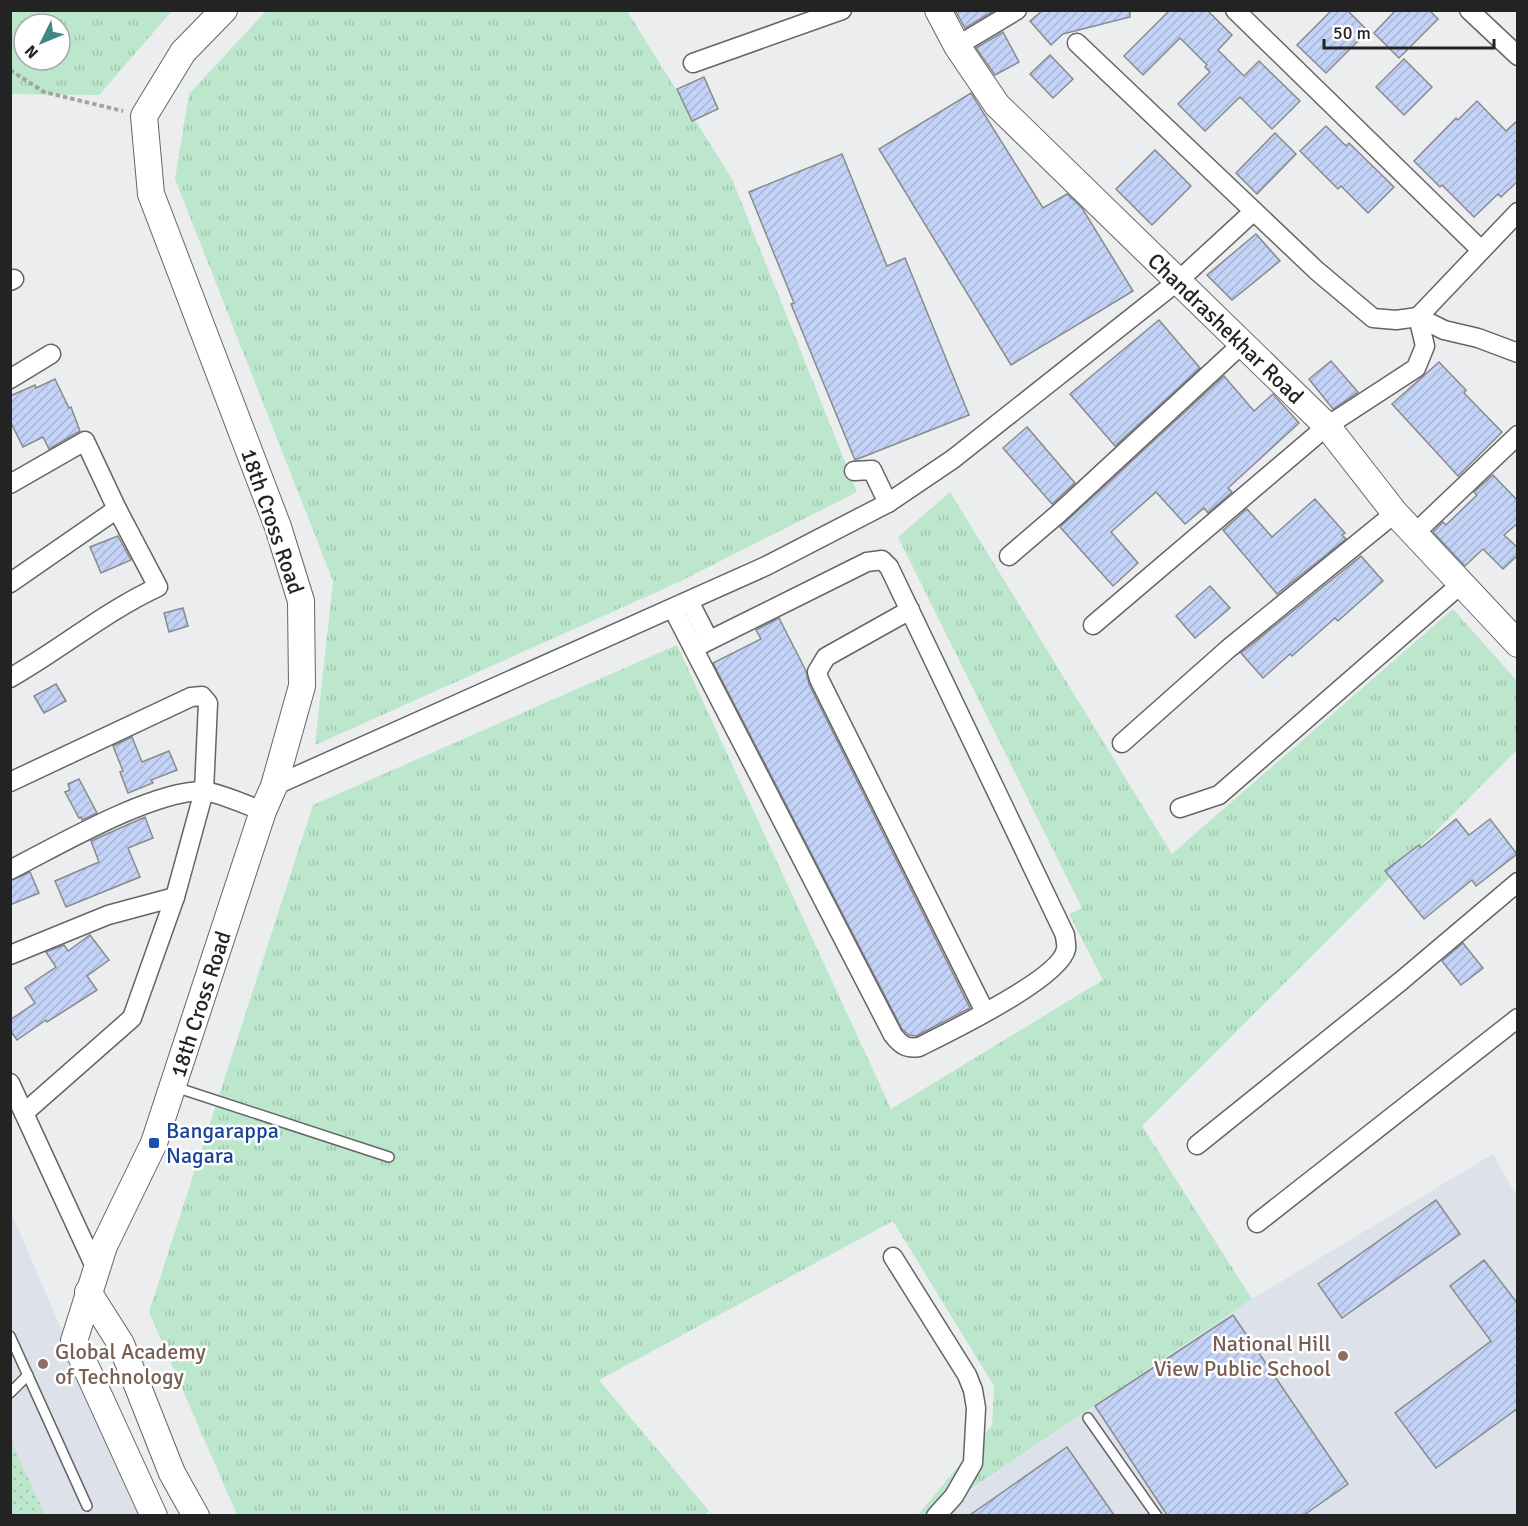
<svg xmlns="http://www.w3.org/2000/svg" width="1528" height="1526" viewBox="0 0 1528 1526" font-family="Signika,sans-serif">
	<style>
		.built { fill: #dde1e9 }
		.grass { fill: url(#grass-tufts); fill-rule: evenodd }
		.park { fill: url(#park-dots) }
		.building { fill: url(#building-hatch); stroke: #8a8a8c; stroke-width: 1.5 }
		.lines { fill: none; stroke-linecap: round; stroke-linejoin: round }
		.lane-casing { stroke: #656567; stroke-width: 12 }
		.street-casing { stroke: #656567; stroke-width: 21 }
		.secondary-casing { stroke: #656567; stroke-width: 28 }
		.path { stroke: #a2a3a4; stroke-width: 4; stroke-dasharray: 4.5 3; stroke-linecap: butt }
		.lane { stroke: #fff; stroke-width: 9 }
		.street { stroke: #fff; stroke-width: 18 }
		.secondary { stroke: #fff; stroke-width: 26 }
		.transit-dot { fill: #1a4fb4; stroke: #fff; stroke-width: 2 }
		.education-dot { fill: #8d6e63; stroke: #fff; stroke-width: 2 }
		.labels { text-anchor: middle; stroke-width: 5; stroke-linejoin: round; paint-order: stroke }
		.street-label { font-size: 22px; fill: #232323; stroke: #fff }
		.transit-label { font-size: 22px; fill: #164399; stroke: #fff; text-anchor: start }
		.education-label { font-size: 22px; fill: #785e54; stroke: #fff; text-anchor: end }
	</style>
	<defs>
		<pattern id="grass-tufts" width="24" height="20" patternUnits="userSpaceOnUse" patternTransform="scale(1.5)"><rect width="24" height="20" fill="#bce7cc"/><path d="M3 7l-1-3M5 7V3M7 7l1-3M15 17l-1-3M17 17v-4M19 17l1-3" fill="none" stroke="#a1c6af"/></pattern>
		<pattern id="park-dots" width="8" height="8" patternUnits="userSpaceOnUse" patternTransform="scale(1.5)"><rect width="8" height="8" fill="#bce7cc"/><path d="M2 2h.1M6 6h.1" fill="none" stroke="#a1c6af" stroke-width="1.8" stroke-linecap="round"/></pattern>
		<pattern id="building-hatch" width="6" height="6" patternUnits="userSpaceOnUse" patternTransform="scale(1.5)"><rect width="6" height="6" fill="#c3d3f7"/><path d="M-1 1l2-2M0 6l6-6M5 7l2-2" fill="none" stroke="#a7b5d3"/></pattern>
	</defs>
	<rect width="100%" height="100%" fill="#ecedef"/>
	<!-- built -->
	<g class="built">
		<path d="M1493,1154L1517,1197V1515L933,1516L1252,1299Z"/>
		<path d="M11,1212L141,1515H11Z"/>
	</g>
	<!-- grass -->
	<g class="grass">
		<path d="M11,10H172V11L99,95L11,94ZM24,24H60V60H24Z"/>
		<path d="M266,11H627L732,179L857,492L679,582L315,745L333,581L175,179L189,94Z"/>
		<path d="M950,492L1172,854L1453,609L1517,681V750L1142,1126L1252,1299L933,1515H918L992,1425L994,1386L893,1221L599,1380L709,1511L704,1515H237L149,1312L313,805L677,645L891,1109L1103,980L1069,914L1082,908L898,537Z"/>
	</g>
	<!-- park -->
	<path class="park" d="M11,1441L45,1515H11Z"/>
	<!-- building -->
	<g class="building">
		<path d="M955,10H991L992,12L965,28Z"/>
		<path d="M1043,10H1130V17L1063,34L1051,45L1030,21Z"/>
		<path d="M1170,10H1207L1232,35L1218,50L1244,76L1259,61L1300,101L1272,129L1240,97L1205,131L1178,104L1210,72L1205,67L1207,65L1180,38L1143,75L1124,56Z"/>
		<path d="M1332,10H1347L1368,31L1326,73L1297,45Z"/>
		<path d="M1396,10H1429L1438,19L1399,58L1374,33Z"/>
		<path d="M1003,32L1019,62L995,75L976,48Z"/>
		<path d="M1050,55L1073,79L1053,98L1030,74Z"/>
		<path d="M1404,59L1432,87L1404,115L1376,87Z"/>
		<path d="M704,77L718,109L692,121L677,89Z"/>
		<path d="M971,93L1043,208L1067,194L1082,208L1133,291L1011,365L879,149Z"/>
		<path d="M1477,101L1506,131L1518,120V181L1501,197L1498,194L1474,217L1442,185L1440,187L1414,161L1456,118L1458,120Z"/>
		<path d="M1326,126L1346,146L1349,143L1394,187L1368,213L1341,186L1338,189L1300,151Z"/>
		<path d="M1275,133L1296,154L1257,194L1236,173Z"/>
		<path d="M1155,150L1191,186L1152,225L1116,189Z"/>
		<path d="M842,154L887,266L905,258L969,415L855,460L791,304L794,303L749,192Z"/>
		<path d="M1256,234L1280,261L1232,300L1207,275Z"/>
		<path d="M1159,320L1200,368L1115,446L1070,394Z"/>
		<path d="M1331,361L1358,392L1333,409L1309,379Z"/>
		<path d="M1439,362L1466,390L1464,393L1502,432L1458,476L1392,404Z"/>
		<path d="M1224,376L1254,411L1273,394L1299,423L1228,488L1232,492L1208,513L1204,508L1185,524L1156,492L1111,532L1138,563L1113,586L1060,527Z"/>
		<path d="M55,379L69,408L71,407L80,431L49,449L43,437L23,447L10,421V396L35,385L36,388Z"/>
		<path d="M1027,427L1075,483L1052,504L1003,448Z"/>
		<path d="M1493,475L1518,501V523L1504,535L1518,548V555L1503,569L1483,549L1465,566L1433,532L1443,522L1446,525L1477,495L1474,492Z"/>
		<path d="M1315,499L1345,533L1342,535L1346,539L1277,594L1223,530L1247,509L1272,537Z"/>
		<path d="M118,536L131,560L101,573L90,547Z"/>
		<path d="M1361,556L1383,581L1338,621L1335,618L1292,656L1290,654L1263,678L1241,653Z"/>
		<path d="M1210,586L1230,608L1195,638L1176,616Z"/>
		<path d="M183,608L188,626L169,632L164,613Z"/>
		<path d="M779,618L806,671L809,684L970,1008L916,1036L909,1035L902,1029L713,663L761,639L756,630Z"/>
		<path d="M56,684L66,701L44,713L34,696Z"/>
		<path d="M132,737L142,762L169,751L177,770L151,780L153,783L128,793L120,772L123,771L113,746Z"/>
		<path d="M79,779L97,813L82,820L81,817L79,818L65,792L70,790L68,784Z"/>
		<path d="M145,817L153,838L128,848L140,877L66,907L55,881L99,862L91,841Z"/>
		<path d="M1456,819L1469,835L1490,819L1517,854L1476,886L1472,880L1424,919L1385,871L1419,845L1421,848Z"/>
		<path d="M30,872L39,893L10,905V881Z"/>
		<path d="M90,935L109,960L87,976L97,990L47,1022L46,1020L17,1040L10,1030V1020L35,1003L25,988L56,967L46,952L64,945L68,951Z"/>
		<path d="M1463,943L1483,968L1461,985L1442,961Z"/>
		<path d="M1436,1200L1460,1234L1342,1318L1318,1284Z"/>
		<path d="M1484,1260L1518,1304V1408L1436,1468L1395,1413L1491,1341L1450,1286Z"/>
		<path d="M1233,1315L1348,1484L1304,1515H1167L1095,1406Z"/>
		<path d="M1067,1447L1114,1515H970Z"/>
	</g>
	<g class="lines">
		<defs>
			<g id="lane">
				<path d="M175,1087L389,1157"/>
				<path d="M10,1336L87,1506"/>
				<path d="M10,1393L28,1375"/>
				<path d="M1088,1418L1157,1516"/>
			</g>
			<g id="street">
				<path d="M1235,10L1481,250"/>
				<path d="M1469,10L1518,56"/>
				<path d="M1077,43L1317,271L1373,318L1396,320L1418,317L1444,330L1478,338L1518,353"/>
				<path d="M957,46L1017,10"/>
				<path d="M693,63L842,10"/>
				<path d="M10,281L14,279"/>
				<path d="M10,379L51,354"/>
				<path d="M854,471L872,470L888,503"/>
				<path d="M10,484L85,441L117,509L158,587C106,611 61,649 10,678"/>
				<path d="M1414,534L1518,435"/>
				<path d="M1009,556L1058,514L1242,344"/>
				<path d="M10,583L117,509"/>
				<path d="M689,601L709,640"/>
				<path d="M673,609L893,1035C901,1045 906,1049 919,1047C947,1033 1061,978 1066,949C1067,945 1065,939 1065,935L889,567L882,560L867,562L694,648"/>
				<path d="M910,610L826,657L817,672L819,679L985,1012"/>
				<path d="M1093,625L1327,426L1416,368L1425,346L1418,317L1518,212"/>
				<path d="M1122,743L1228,649L1395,513"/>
				<path d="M10,782L191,697L202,696L208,703L204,791L175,897L132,1018L24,1113"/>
				<path d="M274,786L766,566L888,503L953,459L1178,281L1254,211"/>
				<path d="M1180,808L1219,795L1461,584"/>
				<path d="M10,870C59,845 149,792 202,791C215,791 249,806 263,811"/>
				<path d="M10,955L108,915L175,897"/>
				<path d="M10,1083L96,1269"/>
				<path d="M1197,1145L1401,981L1518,882"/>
				<path d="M1257,1223L1518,1018"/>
				<path d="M893,1257L967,1375L973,1390L976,1408L973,1463L954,1496L936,1516"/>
			</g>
			<g id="secondary">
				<path d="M938,10L957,46L997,105L1327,426L1395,513L1518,644"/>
				<path d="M88,1292L121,1344L172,1473L196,1516"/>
				<path d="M154,1516L74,1341L104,1246L154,1143L263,811L274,786L302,686L301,601L278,527L151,194L144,116L183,52L224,10"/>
			</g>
		</defs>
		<!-- lane casing -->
		<use href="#lane" class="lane-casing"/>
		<!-- street casing -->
		<use href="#street" class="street-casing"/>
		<!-- secondary casing -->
		<use href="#secondary" class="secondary-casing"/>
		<!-- path -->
		<path class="path" d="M10,70L44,92L123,111"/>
		<!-- lane -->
		<use href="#lane" class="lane"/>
		<!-- street -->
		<use href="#street" class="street"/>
		<!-- secondary -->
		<use href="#secondary" class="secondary"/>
	</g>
	<!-- markers -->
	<rect class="transit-dot" x="148" y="1137" width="12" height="12" rx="3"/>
	<g class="education-dot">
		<circle cx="1343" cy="1356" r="6"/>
		<circle cx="43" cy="1364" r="6"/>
	</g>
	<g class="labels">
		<!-- street labels -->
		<g class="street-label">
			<text transform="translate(1226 328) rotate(44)" y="8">Chandrashekhar Road</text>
			<text transform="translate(273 521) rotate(71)" y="8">18th Cross Road</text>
			<text transform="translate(200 1004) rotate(-72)" y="8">18th Cross Road</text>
		</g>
		<!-- transit labels -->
		<g class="transit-label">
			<text x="166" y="1138">Bangarappa<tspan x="166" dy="25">Nagara</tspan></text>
		</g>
		<!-- education labels -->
		<g class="education-label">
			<text x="1331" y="1351">National Hill<tspan x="1331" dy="25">View Public School</tspan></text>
			<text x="55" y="1359" text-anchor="start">Global Academy<tspan x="55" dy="25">of Technology</tspan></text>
		</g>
	</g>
	<!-- border -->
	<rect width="1528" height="1526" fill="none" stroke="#232323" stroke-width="24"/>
	<!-- north arrow -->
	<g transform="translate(42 42) rotate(227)"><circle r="28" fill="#ffffff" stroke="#a7a7a7" stroke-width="1.5"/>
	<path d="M0-4.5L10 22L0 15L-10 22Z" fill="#3f8787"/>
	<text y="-9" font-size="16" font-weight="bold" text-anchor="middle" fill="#232323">N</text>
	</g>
	<!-- scale -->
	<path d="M1324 39v9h170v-9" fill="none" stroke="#232323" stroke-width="3"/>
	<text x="1333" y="39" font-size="18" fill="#232323" stroke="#ffffff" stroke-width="4.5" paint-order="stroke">50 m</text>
</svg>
